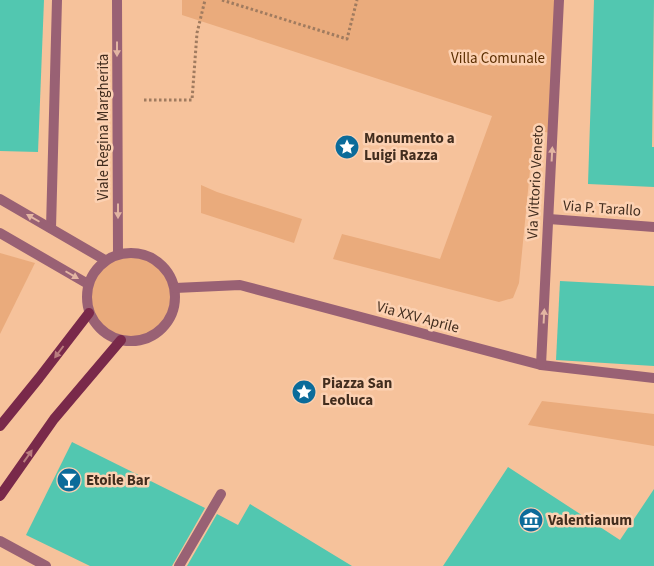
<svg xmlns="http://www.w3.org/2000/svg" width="654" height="566" viewBox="0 0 654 566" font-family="'Source Sans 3',sans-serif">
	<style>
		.green { fill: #eaab7c }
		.building { fill: #52c7b0 }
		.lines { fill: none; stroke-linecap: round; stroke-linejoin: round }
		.path { stroke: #a07b5f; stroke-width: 3; stroke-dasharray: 2.5 2.5; stroke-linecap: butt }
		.service { stroke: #996174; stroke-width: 10 }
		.minor { stroke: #996174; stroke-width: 10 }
		.secondary { stroke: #79294a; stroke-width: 10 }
		.oneway { fill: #e3b5a2 }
		.oneway2 { fill: #ba7d7e }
		.labels { text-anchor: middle; stroke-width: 5; stroke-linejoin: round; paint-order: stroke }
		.park-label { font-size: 15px; fill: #5b2e01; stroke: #fcd1b2 }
		.street-label { font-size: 15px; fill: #422d1e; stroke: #fcd1b2 }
		.poi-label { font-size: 15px; font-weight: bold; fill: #422d1e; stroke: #fcd1b2; text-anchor: start }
	</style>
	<rect width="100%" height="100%" fill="#f6c29b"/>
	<!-- green -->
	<g class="green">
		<path d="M182,0H559L553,134L534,129L519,283L513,298L499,302L333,259L342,234L440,259L492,116L182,15Z"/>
		<path d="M201,185L217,192L302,219L294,243L201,213Z"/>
		<circle cx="131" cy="297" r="44"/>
		<path d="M0,253L35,263L0,334Z"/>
		<path d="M542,401L654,414V446L528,425Z"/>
	</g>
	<!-- building -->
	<g class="building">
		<path d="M0,0H44L38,152L0,151Z"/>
		<path d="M594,0H654L652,147H654V187L588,184Z"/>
		<path d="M560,281L654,286V366L556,360Z"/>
		<path d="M72,442L205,508L172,566H90L26,535Z"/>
		<path d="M508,467L620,540L654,489V566H443Z"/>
		<path d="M250,504L352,566H187L217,514L238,525Z"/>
	</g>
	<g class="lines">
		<!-- path -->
		<g class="path">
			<path d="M222,0L347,39L357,0"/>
			<path d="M144,100H192L197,33L205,0"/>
		</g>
		<!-- service -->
		<path class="service" d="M51,228L57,0"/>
		<!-- minor -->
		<g class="minor">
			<path d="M117,0L118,254"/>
			<path d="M0,199L105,260"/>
			<path d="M549,219L654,227"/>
			<path d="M0,233L88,284"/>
			<circle cx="131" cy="297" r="44"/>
			<path d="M175,288L240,285L541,365L654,378"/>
			<path d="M541,365L559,0"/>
			<path d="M0,541L46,566"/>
			<path d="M179,566L221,494"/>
		</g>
		<!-- secondary -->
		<g class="secondary">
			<path d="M0,426L39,378L89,313"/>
			<path d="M0,496L54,419L121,340"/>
		</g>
	</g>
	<!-- one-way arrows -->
	<defs><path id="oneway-solid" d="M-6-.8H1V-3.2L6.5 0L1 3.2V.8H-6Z" transform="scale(1.25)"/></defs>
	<g class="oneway">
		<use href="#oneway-solid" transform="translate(117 49) rotate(90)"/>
		<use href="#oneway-solid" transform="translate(552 154) rotate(-87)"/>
		<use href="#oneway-solid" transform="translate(118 211) rotate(90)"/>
		<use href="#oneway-solid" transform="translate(33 218) rotate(-150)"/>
		<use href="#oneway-solid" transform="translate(72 275) rotate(30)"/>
		<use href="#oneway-solid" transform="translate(544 316) rotate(-87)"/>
	</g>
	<g class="oneway2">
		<use href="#oneway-solid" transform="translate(59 352) rotate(127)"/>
		<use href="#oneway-solid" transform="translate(28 456) rotate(-55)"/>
	</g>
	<!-- icons -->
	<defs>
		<symbol id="sight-disc" viewBox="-11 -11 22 22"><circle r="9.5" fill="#0b6b9a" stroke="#fcd1b2"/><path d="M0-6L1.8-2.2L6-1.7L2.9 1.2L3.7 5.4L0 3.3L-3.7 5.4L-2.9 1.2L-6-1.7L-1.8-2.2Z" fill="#fff"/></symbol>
		<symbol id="bar-disc" viewBox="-11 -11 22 22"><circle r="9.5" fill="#0b6b9a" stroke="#fcd1b2"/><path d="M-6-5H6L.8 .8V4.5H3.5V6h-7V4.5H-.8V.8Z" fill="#fff"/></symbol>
		<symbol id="museum-disc" viewBox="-11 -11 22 22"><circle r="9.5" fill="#0b6b9a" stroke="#fcd1b2"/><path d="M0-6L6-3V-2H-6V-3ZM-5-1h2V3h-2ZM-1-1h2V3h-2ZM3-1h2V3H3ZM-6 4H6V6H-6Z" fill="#fff"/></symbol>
	</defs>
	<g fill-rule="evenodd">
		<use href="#sight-disc" x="333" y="133" width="28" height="28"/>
		<use href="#sight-disc" x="290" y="378" width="28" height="28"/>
		<use href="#bar-disc" x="55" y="466" width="28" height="28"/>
		<use href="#museum-disc" x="517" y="506" width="28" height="28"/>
	</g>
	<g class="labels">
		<!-- park labels -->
		<g class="park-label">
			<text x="498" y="63">Villa Comunale</text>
		</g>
		<!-- street labels -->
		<g class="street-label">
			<text transform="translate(103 127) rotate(-90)" y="5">Viale Regina Margherita</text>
			<text transform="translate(535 182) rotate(-87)" y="5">Via Vittorio Veneto</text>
			<text transform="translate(602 208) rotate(4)" y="5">Via P. Tarallo</text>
			<text transform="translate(418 317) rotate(15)" y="5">Via XXV Aprile</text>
		</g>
		<!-- poi labels -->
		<g class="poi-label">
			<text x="364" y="143">Monumento a<tspan x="364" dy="17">Luigi Razza</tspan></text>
			<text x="322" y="388">Piazza San<tspan x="322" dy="17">Leoluca</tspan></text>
			<text x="86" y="485">Etoile Bar</text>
			<text x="548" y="525">Valentianum</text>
		</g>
	</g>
</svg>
